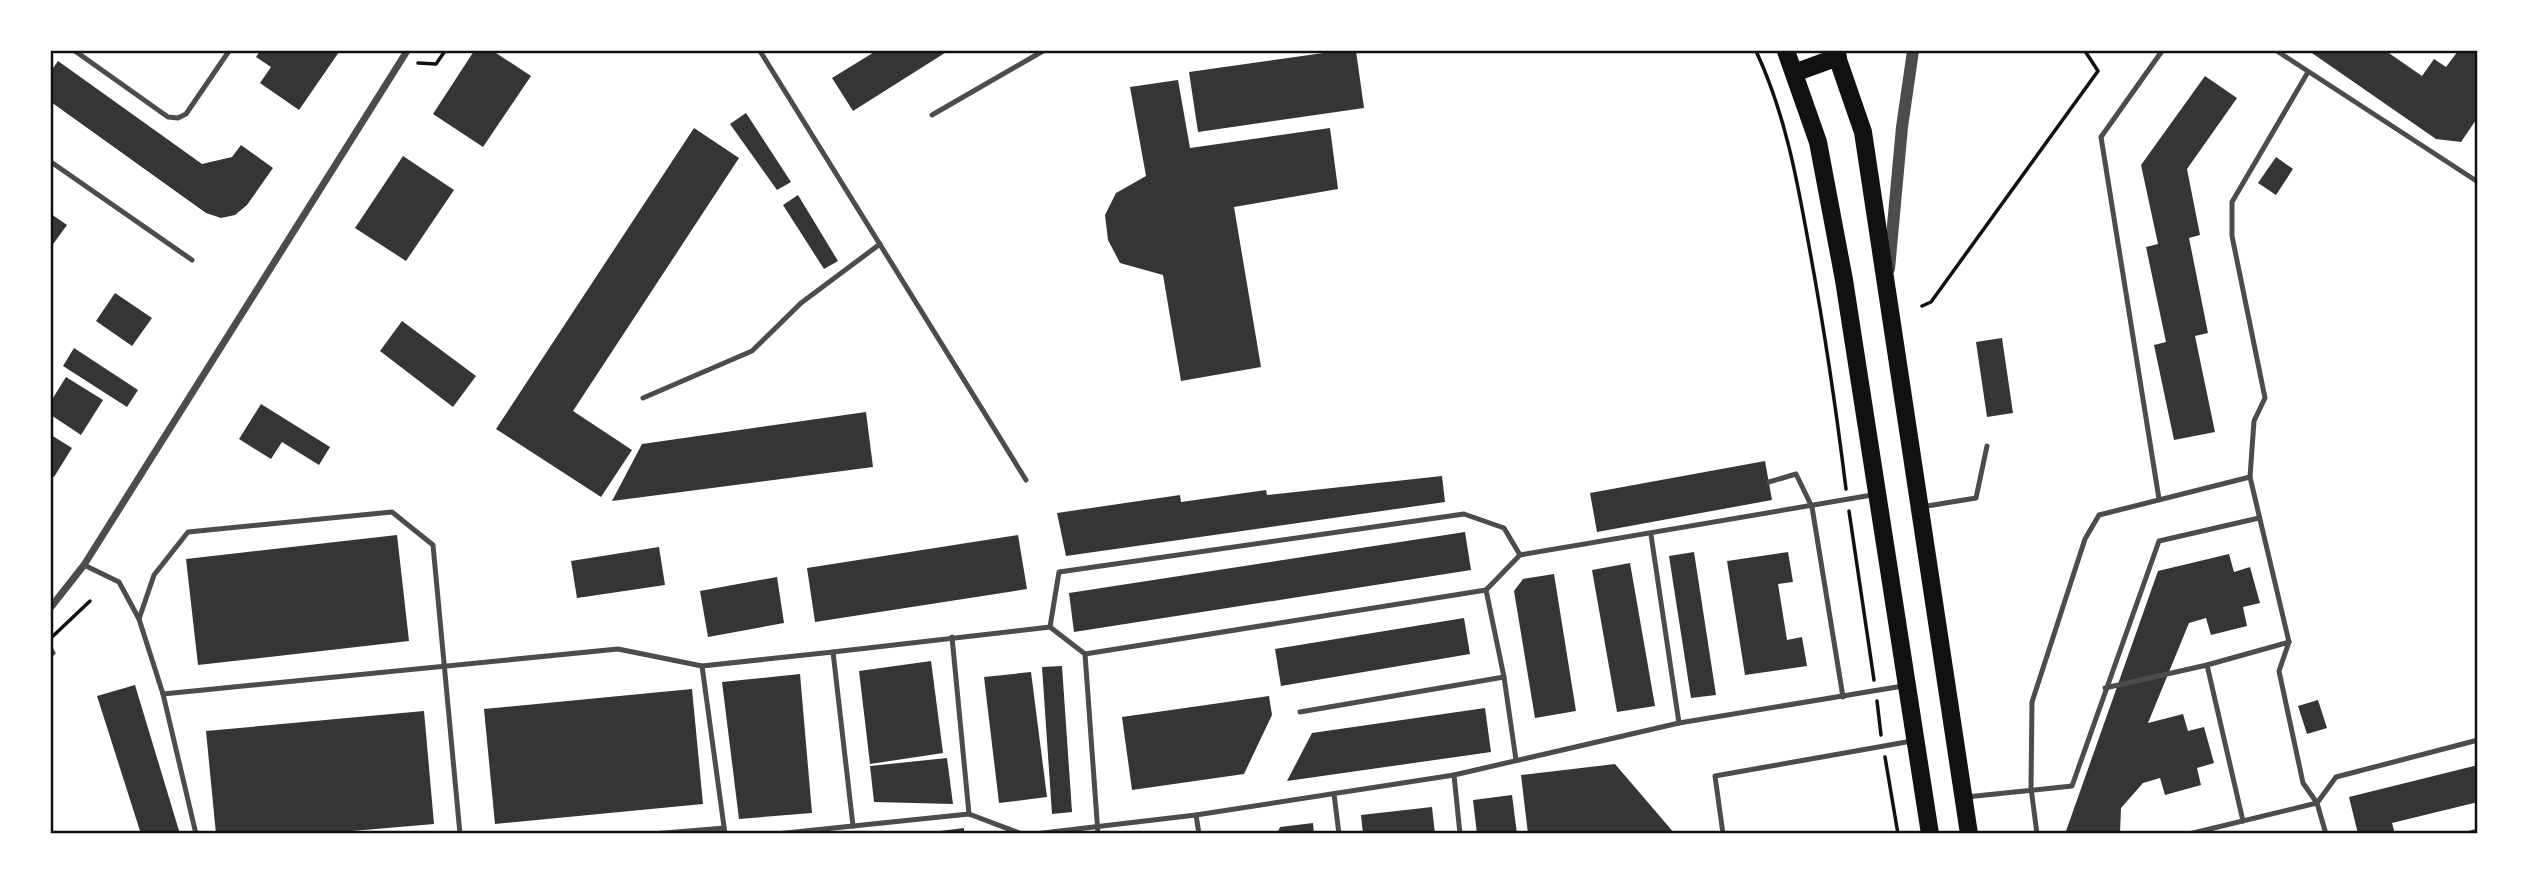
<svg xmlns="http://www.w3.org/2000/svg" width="2529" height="885" viewBox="0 0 2529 885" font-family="'DejaVu Sans',sans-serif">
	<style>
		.building { fill: #353535 }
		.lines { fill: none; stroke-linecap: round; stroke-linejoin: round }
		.path { stroke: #111; stroke-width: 3.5 }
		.service { stroke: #4c4c4c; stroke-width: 5 }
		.minor { stroke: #4c4c4c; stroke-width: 7 }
		.tertiary { stroke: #4c4c4c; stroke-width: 12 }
		.primary { stroke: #111; stroke-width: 18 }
		.neatline { fill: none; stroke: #111; stroke-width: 2.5 }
	</style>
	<rect width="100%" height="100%" fill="#fff"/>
	<!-- building -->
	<g class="building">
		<path d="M260,51H337L339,52L299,110L260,83L271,67L256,57Z"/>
		<path d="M474,51H493L531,76L483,147L433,114Z"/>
		<path d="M876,51H948L853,111L832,78Z"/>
		<path d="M1338,51H1356L1364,108L1198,132L1189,72Z"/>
		<path d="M2309,51H2386L2422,76L2434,59L2446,67L2458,51H2478V117L2461,142L2436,139Z"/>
		<path d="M58,61L202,164L232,157L241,145L273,168L247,205L235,215L221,218L206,213L51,102V71Z"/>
		<path d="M2205,76L2237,98L2187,169L2200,235L2189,238L2208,333L2195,336L2215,432L2174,440L2154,345L2166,342L2146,247L2158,244L2141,165Z"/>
		<path d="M1178,80L1190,148L1330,128L1338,189L1234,207L1261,367L1181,381L1163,275L1120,263L1108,240L1105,215L1116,193L1146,176L1130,87Z"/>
		<path d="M746,113L791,182L777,190L730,124Z"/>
		<path d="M694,128L739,158L573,411L632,450L601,497L496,429Z"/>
		<path d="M403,156L454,190L406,261L355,228Z"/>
		<path d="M2276,157L2293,169L2276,195L2258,183Z"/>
		<path d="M798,195L838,261L824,269L783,205Z"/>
		<path d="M51,214L67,225L51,247Z"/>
		<path d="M115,293L152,318L132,346L96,321Z"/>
		<path d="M402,321L476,376L453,407L380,351Z"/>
		<path d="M2002,338L2013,413L1987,417L1976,342Z"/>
		<path d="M74,348L138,390L127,407L63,366Z"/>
		<path d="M66,377L103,400L81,435L51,415V401Z"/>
		<path d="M261,404L330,447L319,465L282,442L271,459L239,439Z"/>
		<path d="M866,412L873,467L612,501L642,444Z"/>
		<path d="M51,435L72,448L54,477L51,475Z"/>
		<path d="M1765,461L1772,500L1597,532L1590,493Z"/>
		<path d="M1442,476L1445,502L1066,556L1057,513L1180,495L1181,502L1266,490L1267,495Z"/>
		<path d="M1465,532L1471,570L1074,632L1069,593Z"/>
		<path d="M397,535L409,641L198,665L186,559Z"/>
		<path d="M1018,535L1027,589L815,622L807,568Z"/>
		<path d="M659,547L665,585L577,598L571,561Z"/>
		<path d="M1694,552L1716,695L1691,698L1669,556Z"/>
		<path d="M1788,552L1793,582L1778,584L1787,640L1802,637L1807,666L1745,675L1727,561Z"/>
		<path d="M2229,554L2234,572L2250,567L2260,603L2243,607L2247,626L2211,635L2206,618L2189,623L2148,723L2183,714L2188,731L2204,727L2214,763L2197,768L2201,785L2165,795L2160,778L2143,783L2121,808L2120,834H2065L2158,571Z"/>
		<path d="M1630,563L1655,706L1617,712L1592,570Z"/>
		<path d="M1554,574L1576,711L1535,718L1514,591L1523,579Z"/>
		<path d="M777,577L784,623L708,637L700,591Z"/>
		<path d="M1464,618L1470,654L1281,686L1275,649Z"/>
		<path d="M931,661L943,753L870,764L859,671Z"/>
		<path d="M1062,666L1072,812L1052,814L1042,667Z"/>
		<path d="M1031,672L1047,797L999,803L984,677Z"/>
		<path d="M800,674L812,813L739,819L722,682Z"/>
		<path d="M135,685L180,834H141L97,696Z"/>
		<path d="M692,689L703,804L495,824L484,709Z"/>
		<path d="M1269,696L1272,715L1244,774L1132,790L1122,717Z"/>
		<path d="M2318,700L2327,728L2307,734L2298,706Z"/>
		<path d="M1485,708L1491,752L1287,781L1312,733Z"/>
		<path d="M424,711L434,824L317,834H216L206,731Z"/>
		<path d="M947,758L953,804L874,802L870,766Z"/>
		<path d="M1615,764L1675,834H1528L1521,775Z"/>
		<path d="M2478,765V802L2392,823L2395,834H2358L2349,797Z"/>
		<path d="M1512,795L1517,834H1477L1473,800Z"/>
		<path d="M1432,807L1435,834H1363L1361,815Z"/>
		<path d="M1313,823L1314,834H1277L1280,827Z"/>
		<path d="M964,828V834H924V833Z"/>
	</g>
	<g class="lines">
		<!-- path -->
		<g class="path">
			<path d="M1756,51C1785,113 1797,179 1809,246C1824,327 1836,408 1846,489"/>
			<path d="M418,63L436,64L445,51"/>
			<path d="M1922,306L1931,302L2098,71L2085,51"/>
			<path d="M1849,511L1874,680"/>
			<path d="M52,637L90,601"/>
			<path d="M1877,701L1881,735"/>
			<path d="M1885,757L1898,834"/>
		</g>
		<!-- service -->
		<g class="service">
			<path d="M75,51L168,117L178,118L186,114L229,51"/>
			<path d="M760,51L1026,480"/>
			<path d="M2277,51L2478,182"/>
			<path d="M2308,72L2232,202V236L2265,398L2254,421L2250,477L2289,642L2279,671L2303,783L2317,803L2326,834"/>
			<path d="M932,115L1043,51"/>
			<path d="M51,162L192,260"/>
			<path d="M643,398L752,351L801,303L880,244"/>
			<path d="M1769,482L1796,474L1812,507L1843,697"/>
			<path d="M2159,499L2101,137L2162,51"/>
			<path d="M1921,507L1976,498L1987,446"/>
			<path d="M1651,535L1679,723"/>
			<path d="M84,565L119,582L139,619L163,694L196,834"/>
			<path d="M1486,590L1504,677L1516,760"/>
			<path d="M139,619L154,575L188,532L392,512L433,545L460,834"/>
			<path d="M952,637L969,814"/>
			<path d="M51,650L53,653"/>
			<path d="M1085,654L1486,590L1520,555L1872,495"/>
			<path d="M2207,665L2243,821"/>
			<path d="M702,666L725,834"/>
			<path d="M2105,688L2207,665L2289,642"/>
			<path d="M163,694L618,649L702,666L833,652"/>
			<path d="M1300,712L1504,677"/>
			<path d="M1454,775L1460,834"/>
			<path d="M1334,794L1339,834"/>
			<path d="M1966,797L2072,786L2159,541L2259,518"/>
			<path d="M1196,815L1199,834"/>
			<path d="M653,834L724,828V831"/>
			<path d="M776,834L853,826"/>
			<path d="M1022,834L969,814L853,826L833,652L1050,627"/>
			<path d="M1034,834L1196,815L1454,775L1679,723L1903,686"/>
			<path d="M1098,834L1085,654L1050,627L1059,572L1464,514L1504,528L1520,555"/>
			<path d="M1723,834L1715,776L1912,741"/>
			<path d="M2037,834L2031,788L2032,702L2085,539L2099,515L2250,477"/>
			<path d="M2189,834L2317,803L2336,777L2478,740"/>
			<path d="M2467,834L2478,831"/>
		</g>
		<!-- minor -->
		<path class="minor" d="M51,607L84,565L407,51"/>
		<!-- tertiary -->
		<path class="tertiary" d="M1889,269L1902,127L1913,51"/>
		<!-- primary -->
		<g class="primary">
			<path d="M1786,51L1818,142L1844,280L1930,834"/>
			<path d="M1835,51L1863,132L1969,834"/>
			<path d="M1794,73L1838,57"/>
		</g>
	</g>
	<!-- border -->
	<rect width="2529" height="885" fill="none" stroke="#ffffff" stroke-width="105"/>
	<rect x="52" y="52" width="2424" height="780" class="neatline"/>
</svg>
